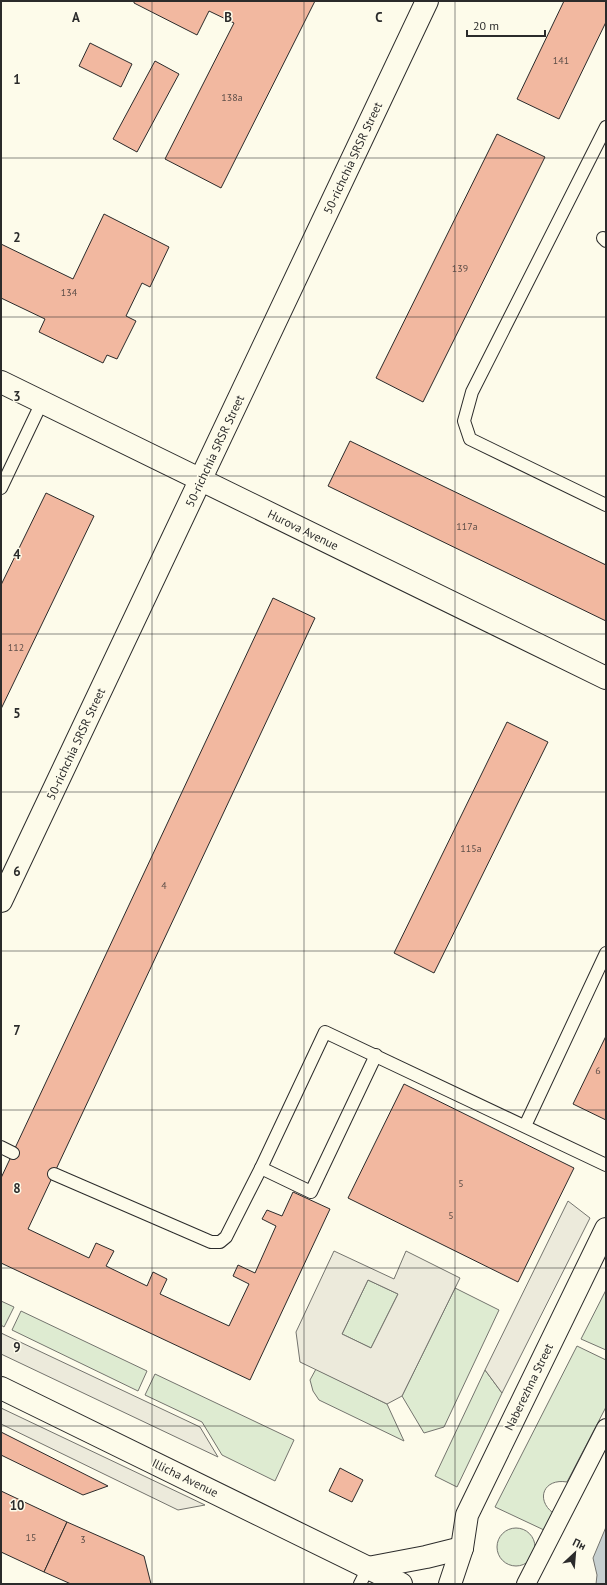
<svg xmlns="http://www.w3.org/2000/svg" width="607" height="1585" viewBox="0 0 607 1585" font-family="'PT Sans',sans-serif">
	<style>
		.green { fill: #deebd1; stroke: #74746e }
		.parking { fill: #eceadb; stroke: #74746e; fill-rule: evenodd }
		.water { fill: #c7d0d0; stroke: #74746e }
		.building { fill: #f2b8a0; stroke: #2b2b2b }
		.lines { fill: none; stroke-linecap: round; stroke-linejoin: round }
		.service-casing { stroke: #2b2b2b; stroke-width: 14 }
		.pedestrian-casing { stroke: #2b2b2b; stroke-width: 20 }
		.tertiary-casing { stroke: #2b2b2b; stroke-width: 24 }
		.secondary-casing { stroke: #2b2b2b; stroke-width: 24 }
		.service { stroke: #fdfbea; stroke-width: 12 }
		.pedestrian { stroke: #fdfbea; stroke-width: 18 }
		.tertiary { stroke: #fdfbea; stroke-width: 22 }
		.secondary { stroke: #fdfbea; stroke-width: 22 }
		.grid { fill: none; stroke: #2b2b2b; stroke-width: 1; stroke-opacity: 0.55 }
		.labels { text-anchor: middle; stroke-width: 3; stroke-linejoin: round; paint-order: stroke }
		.number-label { font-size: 10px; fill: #5d4e48 }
		.street-label { font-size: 12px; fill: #2b2b2b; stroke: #fdfbea }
		.grid-label { font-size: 13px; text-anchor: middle; font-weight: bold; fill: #2b2b2b; stroke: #fdfbea; stroke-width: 3; stroke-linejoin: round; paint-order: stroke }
	</style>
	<rect width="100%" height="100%" fill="#fdfbea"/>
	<!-- green -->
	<g class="green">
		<path d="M368,1280L398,1294L371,1348L342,1334Z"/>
		<path d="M455,1288L499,1310L444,1427L424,1433L402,1396Z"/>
		<path d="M606,1290V1350L581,1339Z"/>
		<path d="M1,1301L14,1307L4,1327L1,1325Z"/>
		<path d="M21,1311L147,1371L138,1391L12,1330Z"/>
		<path d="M577,1346L606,1360V1407L567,1482C544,1478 535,1499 553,1513L544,1530L495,1507Z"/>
		<path d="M316,1369L387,1404L404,1441L319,1400L313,1391L310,1380Z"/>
		<path d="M485,1370L502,1393L457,1487L435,1476Z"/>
		<path d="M155,1374L294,1440L275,1481L222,1455L202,1422L145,1395Z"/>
		<circle cx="516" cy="1547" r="19"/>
	</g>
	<!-- parking -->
	<g class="parking">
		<path d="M568,1201L590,1218L502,1393L485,1370Z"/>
		<path d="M334,1251L394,1279L406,1251L460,1278L402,1396L387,1404L300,1362L296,1332ZM368,1280L398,1294L371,1348L342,1334Z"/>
		<path d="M1,1333L200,1427L218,1457L1,1354Z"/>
		<path d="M1,1408L205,1505L178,1510L1,1424Z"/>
	</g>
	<!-- water -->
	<path class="water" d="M606,1527V1584H596L597,1575L593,1558Z"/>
	<!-- building -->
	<g class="building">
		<path d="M134,1H315L221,188L165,159L234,23L209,11L197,35L134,3Z"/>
		<path d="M564,1H606V22L559,119L517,99Z"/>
		<path d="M90,43L132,64L121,87L79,66Z"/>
		<path d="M155,61L179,74L137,152L113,139Z"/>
		<path d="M497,134L545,157L423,402L376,378Z"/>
		<path d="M104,214L169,247L150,287L142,283L126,316L136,321L117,359L107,355L103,363L39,332L45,319L1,298V244L73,279Z"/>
		<path d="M350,441L606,565V621L328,486Z"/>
		<path d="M46,493L94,516L1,709V585Z"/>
		<path d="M273,598L315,618L28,1229L89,1258L96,1243L114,1251L106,1266L147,1286L153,1272L167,1279L160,1294L229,1326L249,1284L233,1276L238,1265L255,1273L276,1226L262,1219L267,1210L282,1216L293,1192L330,1209L250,1380L1,1263V1178Z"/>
		<path d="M507,722L548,742L434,973L394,953Z"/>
		<path d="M606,1036V1120L573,1104Z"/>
		<path d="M404,1084L574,1168L518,1282L348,1198Z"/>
		<path d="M1,1432L108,1486L83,1495L1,1455Z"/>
		<path d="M340,1468L363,1480L352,1502L329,1491Z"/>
		<path d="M1,1491L67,1522L44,1572L1,1552Z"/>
		<path d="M67,1522L144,1556L151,1584H71L44,1572Z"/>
	</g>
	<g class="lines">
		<defs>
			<g id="service">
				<path d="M606,127L472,392L464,421L470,439L606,505"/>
				<path d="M603,238L606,241"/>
				<path d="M1,488L42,402"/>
				<path d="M376,1055L311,1192L261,1168L325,1032C419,1076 513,1120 606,1165"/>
				<path d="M525,1126L606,953"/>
				<path d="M1,1147L13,1153"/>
				<path d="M54,1174L211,1242H220L226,1237L261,1168"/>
				<path d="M360,1584L368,1568"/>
			</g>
			<path id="pedestrian" d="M526,1584L606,1428"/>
			<path id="tertiary" d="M1,901L427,1"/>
			<g id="secondary">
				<path d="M1,382L606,678"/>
				<path d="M1,1388L401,1584"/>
				<path d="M368,1568L426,1557L462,1548"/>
				<path d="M450,1584L462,1548L467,1515L606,1229"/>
			</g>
		</defs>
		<!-- service casing -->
		<use href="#service" class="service-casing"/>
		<!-- pedestrian casing -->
		<use href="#pedestrian" class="pedestrian-casing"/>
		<!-- tertiary casing -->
		<use href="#tertiary" class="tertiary-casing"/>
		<!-- secondary casing -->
		<use href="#secondary" class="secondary-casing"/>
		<!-- service -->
		<use href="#service" class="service"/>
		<!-- pedestrian -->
		<use href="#pedestrian" class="pedestrian"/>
		<!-- tertiary -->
		<use href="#tertiary" class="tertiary"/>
		<!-- secondary -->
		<use href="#secondary" class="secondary"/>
	</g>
	<!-- grid -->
	<path class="grid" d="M152,1V1584M304,1V1584M455,1V1584M1,158H606M1,317H606M1,476H606M1,634H606M1,792H606M1,951H606M1,1110H606M1,1268H606M1,1426H606"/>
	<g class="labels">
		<!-- number labels -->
		<g class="number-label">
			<text x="561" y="64">141</text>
			<text x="232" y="101">138а</text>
			<text x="460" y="272">139</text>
			<text x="69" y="296">134</text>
			<text x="467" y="530">117а</text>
			<text x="16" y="651">112</text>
			<text x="471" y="852">115а</text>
			<text x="164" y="889">4</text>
			<text x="598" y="1074">6</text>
			<text x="461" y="1187">5</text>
			<text x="451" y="1219">5</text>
			<text x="31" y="1541">15</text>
			<text x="83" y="1543">3</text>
		</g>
		<!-- street labels -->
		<g class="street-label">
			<text transform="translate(353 158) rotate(-65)" y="4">50-richchia SRSR Street</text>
			<text transform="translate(215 451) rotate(-65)" y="4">50-richchia SRSR Street</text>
			<text transform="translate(303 530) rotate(26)" y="4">Hurova Avenue</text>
			<text transform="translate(76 744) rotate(-65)" y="4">50-richchia SRSR Street</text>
			<text transform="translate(529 1387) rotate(-64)" y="4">Naberezhna Street</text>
			<text transform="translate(185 1478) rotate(26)" y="4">Illicha Avenue</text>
		</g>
	</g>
	<g class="grid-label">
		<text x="76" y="22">A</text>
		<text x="228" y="22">B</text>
		<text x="379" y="22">C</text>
		<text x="17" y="84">1</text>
		<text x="17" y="242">2</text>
		<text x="17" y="401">3</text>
		<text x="17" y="559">4</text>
		<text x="17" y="718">5</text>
		<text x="17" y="876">6</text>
		<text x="17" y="1035">7</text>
		<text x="17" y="1193">8</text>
		<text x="17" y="1352">9</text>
		<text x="17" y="1510">10</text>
	</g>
	<!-- border -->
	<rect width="607" height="1585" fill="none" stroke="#2b2b2b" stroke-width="4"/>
	<!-- north arrow -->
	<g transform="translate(575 1553) rotate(26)" stroke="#fdfbea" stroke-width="3" paint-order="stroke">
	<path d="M0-3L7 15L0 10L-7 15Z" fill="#2b2b2b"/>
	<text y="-6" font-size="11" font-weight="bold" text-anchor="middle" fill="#2b2b2b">Пн</text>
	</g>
	<!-- scale -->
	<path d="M467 30v6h78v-6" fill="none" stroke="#2b2b2b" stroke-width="2"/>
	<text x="473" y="30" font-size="12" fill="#2b2b2b" stroke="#fdfbea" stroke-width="3" paint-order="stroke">20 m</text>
</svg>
